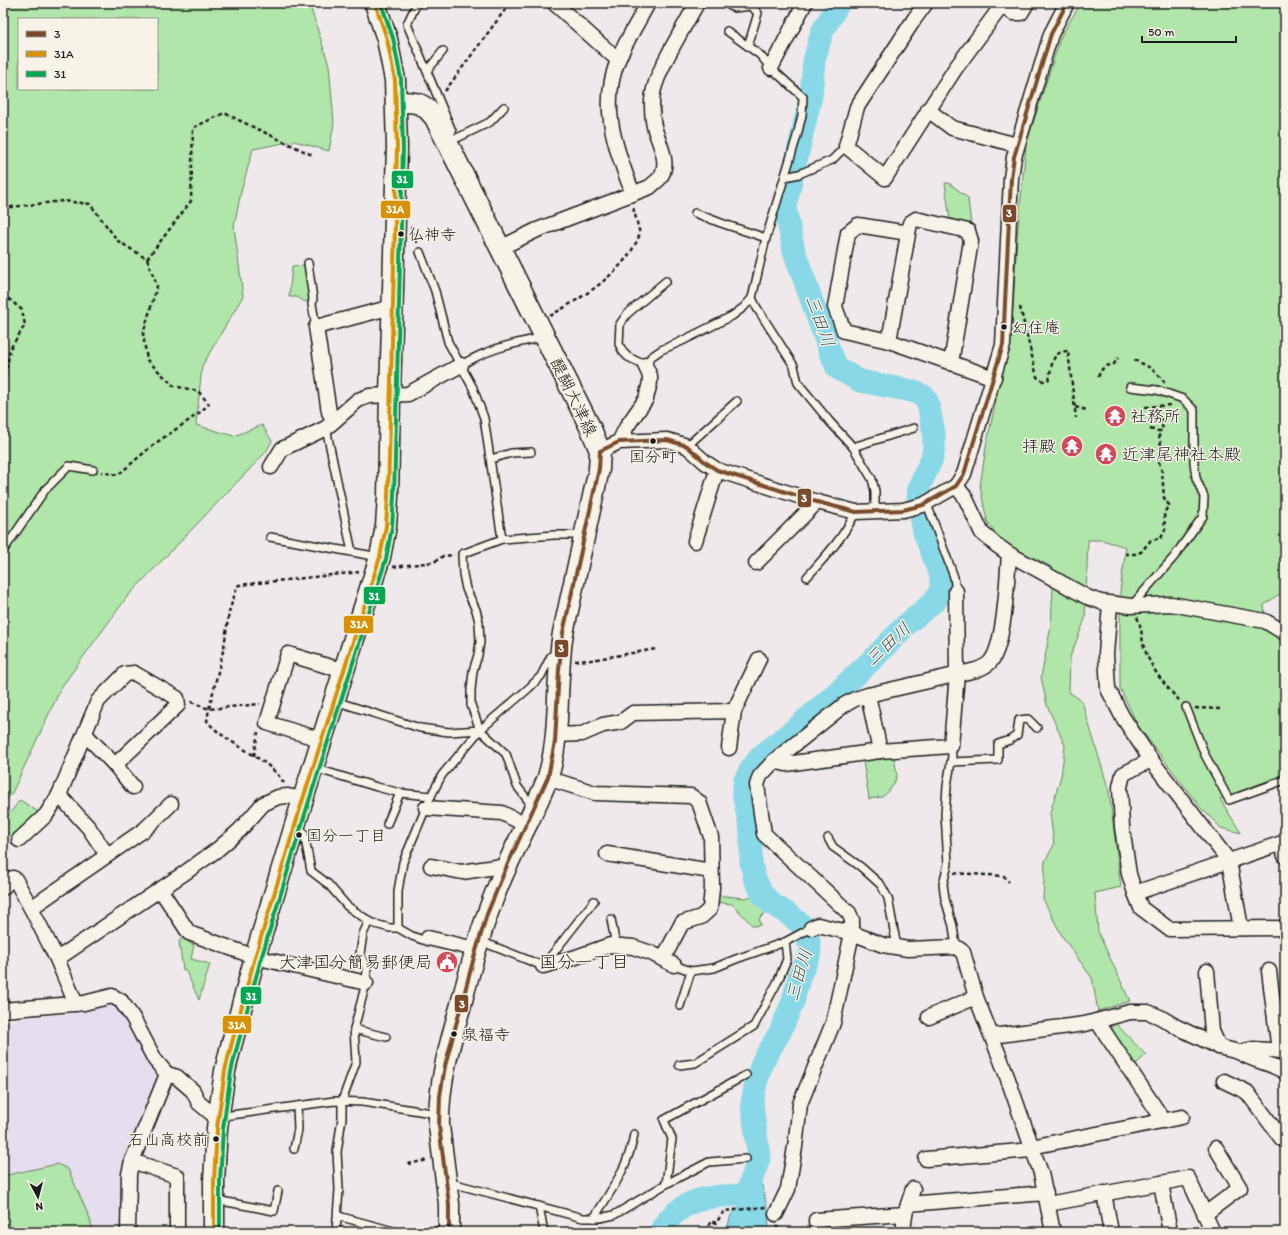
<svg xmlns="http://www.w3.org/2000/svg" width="1288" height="1235" font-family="Itim,'Klee One',sans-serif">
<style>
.built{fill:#e6deee}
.green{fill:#b0e6a9;stroke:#668162;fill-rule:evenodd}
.water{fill:#89d8e7;stroke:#5d8d96}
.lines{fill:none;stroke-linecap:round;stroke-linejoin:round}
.stream{stroke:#5d8d96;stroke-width:4}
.river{stroke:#89d8e7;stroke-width:23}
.lane-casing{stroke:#1c1c1c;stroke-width:10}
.street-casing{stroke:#1c1c1c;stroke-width:17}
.secondary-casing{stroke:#1c1c1c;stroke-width:23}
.path{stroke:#1c1c1c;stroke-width:2.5;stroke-dasharray:4 3;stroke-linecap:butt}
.lane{stroke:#f7f3e8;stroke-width:7}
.street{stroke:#f7f3e8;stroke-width:14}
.secondary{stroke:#f7f3e8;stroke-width:20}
.bus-1-casing{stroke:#f7f3e8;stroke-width:7}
.bus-2-casing{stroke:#f7f3e8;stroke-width:7}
.bus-3-casing{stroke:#f7f3e8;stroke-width:7}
.bus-1{stroke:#7a4b2a;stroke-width:4}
.bus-2{stroke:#d69104;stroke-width:4}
.bus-3{stroke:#00a651;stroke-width:4}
.bus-dot{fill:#1c1c1c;stroke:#f7f3e8;stroke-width:1.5}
.labels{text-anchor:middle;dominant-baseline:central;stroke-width:3;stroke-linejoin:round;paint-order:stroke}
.bus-label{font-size:16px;fill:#1c1c1c;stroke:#f7f3e8;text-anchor:start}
.street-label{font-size:17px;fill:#1c1c1c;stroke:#f7f3e8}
.poi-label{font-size:17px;fill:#1c1c1c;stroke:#f7f3e8;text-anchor:start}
.water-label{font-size:18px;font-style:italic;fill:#3d5459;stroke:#f7f3e8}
.neighbourhood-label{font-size:18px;fill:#1c1c1c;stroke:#f7f3e8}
.line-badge{stroke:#f7f3e8;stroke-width:1.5}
.badge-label{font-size:11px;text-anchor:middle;font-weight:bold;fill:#fff}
</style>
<rect width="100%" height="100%" fill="#efe9eb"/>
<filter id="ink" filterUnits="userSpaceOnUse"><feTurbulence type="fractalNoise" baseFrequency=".025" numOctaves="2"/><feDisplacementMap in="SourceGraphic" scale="8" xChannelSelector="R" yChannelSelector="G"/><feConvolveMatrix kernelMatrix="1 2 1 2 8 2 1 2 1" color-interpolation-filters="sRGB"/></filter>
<g filter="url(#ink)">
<polygon class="built" points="109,1003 120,1009 127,1019 155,1073 156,1083 123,1172 122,1232 3,1232 3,1021 83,1012"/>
<g class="green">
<path d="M3 3H309L329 65 334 123 329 151 294 141 253 149 241 192 234 226 243 296 202 366 196 425 234 436 262 425 272 441 266 452 127 597 62 686 12 793 3 805ZM19 19H157V89H19Z"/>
<polygon points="1081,3 1285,3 1285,593 1278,595 1264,605 1266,631 1285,641 1285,774 1220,799 1241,833 1221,828 1201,808 1138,726 1120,688 1120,592 1126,547 1102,540 1088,540 1085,619 1070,657 1069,692 1082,701 1109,791 1121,887 1095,893 1098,932 1130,1001 1098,1011 1092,978 1062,936 1043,899 1045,861 1054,845 1050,813 1061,776 1065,746 1047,705 1041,677 1051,626 1053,586 1050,566 1002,542 987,521 980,486 986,447 1012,325 1017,238 1026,145 1061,36"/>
<polygon points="945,183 949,183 968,198 971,225 950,220"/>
<polygon points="306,265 309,300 305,302 297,297 289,297 292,266"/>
<polygon points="894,757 897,775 894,784 888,792 882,797 869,799 863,761"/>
<polygon points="20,800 40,813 14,839 3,830 3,822"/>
<polygon points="758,894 768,910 759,919 761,925 753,926 732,904 715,902 716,895 745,898"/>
<polygon points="184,936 191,939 189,943 194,945 191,959 210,964 199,1000 185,969 183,970 179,941"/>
<polygon points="1114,1022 1146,1055 1135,1065 1111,1032"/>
<polygon points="57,1164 68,1169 90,1219 93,1232 3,1232 3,1176"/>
</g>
<polygon class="water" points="761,1181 768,1211 769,1232 726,1232 731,1215 747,1198 753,1182"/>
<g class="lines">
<polyline class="stream" points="756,1186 759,1158"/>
<path class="river" d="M660 1232C679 1198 710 1195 746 1195L759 1158 752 1103 756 1083 762 1063 780 1032 793 1002 799 977 809 956 810 949 808 935 801 924 788 914 772 904 763 895 754 877 751 862V830L743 793 745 780 751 769 761 756 800 725 831 698 873 659 907 624 936 600 941 588V577L924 532 918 498 919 487 932 458 934 448V433L928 403 924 396 912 391 860 381 837 368 830 352 794 251 785 207 811 96 814 61 822 32 839 3"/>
<g class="lane-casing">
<g id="lane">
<polyline points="417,3 407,24 452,131"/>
<polyline points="725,3 734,8 751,6 758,13 748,46"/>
<polyline points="427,71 443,51"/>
<polyline points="455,139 490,122 504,107"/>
<polyline points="785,177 799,174 832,160 846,146"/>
<polyline points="695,213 721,223 766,238"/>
<polyline points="420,252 435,291 448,342 473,388 484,418 502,539"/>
<polyline points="308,263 313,299 312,304 316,327"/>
<polyline points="666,281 627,314 620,324 619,344 623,352 628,357 645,365 651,357 661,350 680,342 732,316 744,307 752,298 766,238 797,136 802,115 803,97 771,68 760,55 727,31"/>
<polyline points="752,298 757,308 794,366 798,383 830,422 853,447 872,479 875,491 875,512"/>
<path d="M461 365C490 348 512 344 544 337"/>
<polyline points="1130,387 1157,390 1183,399 1194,410 1194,462 1196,478 1204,497 1203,516 1174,557 1132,605"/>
<polyline points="326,428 352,552"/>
<polyline points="687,446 737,401"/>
<polyline points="853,447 914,428"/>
<polyline points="491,459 511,453 531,452"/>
<polyline points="927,504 954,577 956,591"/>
<polyline points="270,537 379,557"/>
<polyline points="3,551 45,490 69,466 93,470"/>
<path d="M807 577C827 555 842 539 856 512"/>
<polyline points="335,701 420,728 449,732 480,730 506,754 517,786 533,807"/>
<polyline points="1186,707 1205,755 1229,800 1285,780"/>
<polyline points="480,730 471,705 471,690 473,671 478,655 480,642 479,622 476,610 466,589 463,574 462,554 502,539 554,535 583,535"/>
<polyline points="951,746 952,756 947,786 945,814 948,864 943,884 945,899 953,926 956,947"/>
<polyline points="951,762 998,760 998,744 1010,740 1017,735 1019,720 1028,719 1037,728"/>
<polyline points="314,768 377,787 400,793"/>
<polyline points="387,824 400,793 431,796"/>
<polyline points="296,826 304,833 311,871 328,884 347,906 369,921 375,924 390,928 398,928 412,936 423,940 428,938"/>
<polyline points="828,838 833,847 861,867 881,885 888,898 897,947"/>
<polyline points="611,919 616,946"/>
<polyline points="398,928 398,891 403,862 431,796 442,775 480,730 529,688 541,676 551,656 557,655"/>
<polyline points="480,941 543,966 594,901"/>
<polyline points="674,965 691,971 714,968 736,959 785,942 811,928"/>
<polyline points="680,1006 691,971"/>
<polyline points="354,1029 386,1037"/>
<polyline points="679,1065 695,1063 754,1026 778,981 787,959 785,942"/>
<polyline points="220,1116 231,1115 334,1101 363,1102 438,1114"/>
<polyline points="294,1149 298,1129 297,1106"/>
<polyline points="666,1184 672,1139 664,1120 746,1075"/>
<polyline points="449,1185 455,1184 583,1218 600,1218 614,1215 666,1184 709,1162 746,1159"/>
<polyline points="216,1200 274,1211 278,1191"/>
<polyline points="539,1206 544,1232"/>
<polyline points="338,1216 397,1232 448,1231"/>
<path d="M594 1218C611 1191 629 1166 634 1134"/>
<polyline points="336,1232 339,1189 337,1152 342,1118 342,1101 356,1062 354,1029 366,983 367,969 360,954 363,934 369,921"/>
</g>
</g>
<g class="street-casing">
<g id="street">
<polyline points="554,3 618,60"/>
<polyline points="926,3 915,18 857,107 846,146 885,178 955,69 1003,4"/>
<polyline points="1002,3 1013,13 1021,13 1027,3"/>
<polyline points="771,68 805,3"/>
<polyline points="928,110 952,128 1017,145"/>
<path d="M633 194C616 148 599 108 618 60 626 41 638 22 648 3"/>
<polyline points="908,233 858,225 848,233 835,307 844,331 889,341 994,378"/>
<path d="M500 248 537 230 650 187C653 184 657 181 659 179 672 163 658 143 654 126 652 118 652 111 652 102 652 76 684 28 697 3"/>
<polyline points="889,341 910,223 916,219 968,231 971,241 951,363"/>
<polyline points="334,421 329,412 316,327 392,307"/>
<polyline points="619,442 627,426 646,399 650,382 650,376 645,365"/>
<polyline points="600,451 619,442 667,440 687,446 705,462 717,470 817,502 856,512 903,510 923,505 956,486 964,474 1003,345 1011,178 1014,157 1051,34 1067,3"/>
<polyline points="271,467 282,449 326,428 358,400 369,396 408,394 461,365"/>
<polyline points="956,486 965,497 982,533 995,544 1009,554 1087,597 1101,602 1131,606 1171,604 1265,621 1285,633"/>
<polyline points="695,541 717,470"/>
<polyline points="756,563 817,502"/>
<polyline points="1110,604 1106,654 1108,689 1122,716 1151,760 1229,861 1241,928"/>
<polyline points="868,695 880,751"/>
<polyline points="734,711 759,659"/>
<polyline points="85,734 115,765 133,787"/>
<polyline points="556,735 582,734 603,725 621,722 633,713 734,711 729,748"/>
<polyline points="322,740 267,723 288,654 344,671"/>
<polyline points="1151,760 1123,774 1120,787 1122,827 1129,874 1135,893 1141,908 1169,929 1285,928"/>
<polyline points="774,761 786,764 880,751 951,746 957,674 956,591"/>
<polyline points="547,778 595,793 691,796 699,802 711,837 712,888 710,909 701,917 682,923 663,959"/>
<polyline points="426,808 502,813 526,825"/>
<polyline points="19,840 46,815 59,795"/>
<polyline points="1282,843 1285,856"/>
<polyline points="607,854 711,871"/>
<polyline points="107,855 89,828 59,795 98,701 125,674 134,673 177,698 178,705 115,765"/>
<polyline points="431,866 462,872 495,867 505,870"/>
<polyline points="3,888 9,880 13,878 15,879 31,908"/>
<polyline points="160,889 189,933 255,957 366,983"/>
<polyline points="1135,893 1285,842"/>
<polyline points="811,928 818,925 852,933 883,945 908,949 956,947 963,952 976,997 1004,1068 1041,1173 1053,1232"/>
<polyline points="428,938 475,949"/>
<polyline points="57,959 186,872 218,849 240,830 263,804 278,797 288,796 303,799"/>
<polyline points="543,966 573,958 610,945 633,947 651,953 674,965"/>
<polyline points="1207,971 1212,1031 1219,1047"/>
<polyline points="1269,971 1279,1051"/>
<polyline points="76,1004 57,959 31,908 144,830 171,804"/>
<polyline points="3,1010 84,1003 112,996 121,1001 133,1018 155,1060 167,1074 177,1077 193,1091 199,1103 211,1113 218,1116"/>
<polyline points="929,1017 976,997"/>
<polyline points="1097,1021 1164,1121"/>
<polyline points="992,1036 1085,1024 1130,1012 1148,1012 1160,1017 1177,1027 1219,1047 1239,1052 1253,1049 1285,1051"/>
<path d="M1239 1052C1253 1061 1271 1063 1285 1072"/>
<polyline points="1224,1081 1247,1092 1282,1139 1285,1138"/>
<polyline points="1031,1147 1182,1117"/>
<polyline points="926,1159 1032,1150"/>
<polyline points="132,1161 177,1176 177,1232"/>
<polyline points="1161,1183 1170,1232"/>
<polyline points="1104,1193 1111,1232"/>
<polyline points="908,1204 1046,1193"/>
<polyline points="1048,1204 1188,1178 1213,1232"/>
<path d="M776 1214 788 1189 795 1147 800 1104 833 1023 852 933V920L849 913 764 834 757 785 760 776 774 761 844 705 855 699 868 695 976 670C981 668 987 666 990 662 1005 646 1007 578 1009 554"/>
<polyline points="1205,1214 1240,1188 1216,1148"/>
<polyline points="128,1232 129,1174 132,1161 167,1074"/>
<polyline points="817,1232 816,1220 905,1214"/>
<polyline points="903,1232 905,1214 913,1189"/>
</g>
</g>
<g class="secondary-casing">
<g id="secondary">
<path d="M396 102C416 102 422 101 435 118L591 429 600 451 599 469 563 633C555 680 562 731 548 777 543 791 536 804 530 818 519 840 508 862 499 884 482 924 471 966 460 1008 449 1046 438 1086 439 1126L449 1204V1232"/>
<polyline points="214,1232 214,1181 217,1128 225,1071 230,1050 255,957 303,799 380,557 386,526 388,497 390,395 397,147 395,80 387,39 375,3"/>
</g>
</g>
<g class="path">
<polyline points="445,91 510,3"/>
<polyline points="3,208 63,201 90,204 118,241 147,259 157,286 143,334 147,360 174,386 198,391 209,404 198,414 153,445 118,475 101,472"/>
<polyline points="411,226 417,244"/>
<polyline points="147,259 191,201 193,128 224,113 312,155"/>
<polyline points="3,294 22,310 25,325 10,349 3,390"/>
<path d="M1020 307 1037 377 1043 381 1049 379C1052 366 1051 351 1068 351L1076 418"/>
<path d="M550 316C585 295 624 274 640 234L633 207"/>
<path d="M1134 360C1148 366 1156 370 1165 383"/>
<path d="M1098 377C1102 368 1103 366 1114 364L1118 358"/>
<polyline points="1075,407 1087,410"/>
<polyline points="1150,429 1158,431"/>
<path d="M1125 554H1135L1141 552 1151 540 1161 538 1165 530 1164 513 1169 505 1164 498 1162 472 1159 462 1162 450 1158 431H1162C1164 416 1158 415 1146 407L1170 405"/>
<polyline points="393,567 434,562 443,556 454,555"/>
<path d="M1137 617C1143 630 1141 639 1145 650 1152 670 1166 687 1180 701"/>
<polyline points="575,661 591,660 656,649"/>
<polyline points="191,702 209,709 260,704"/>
<polyline points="1195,708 1220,709"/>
<polyline points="254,756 258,732"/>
<path d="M284 783C266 755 228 746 207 721L209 709 224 647 229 612 237 587 239 585 359 572"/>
<polyline points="954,873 1004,876 1009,882"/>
<polyline points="408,1164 428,1160"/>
<polyline points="777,1226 778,1232"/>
<polyline points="705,1232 711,1221 716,1223 724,1211 766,1207"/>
</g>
<use href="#lane" class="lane"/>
<use href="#street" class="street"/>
<use href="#secondary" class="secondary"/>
<g class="bus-1-casing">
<g id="bus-1">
<polyline points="600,451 619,442 667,440 687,446 705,462 717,470 817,502 856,512 903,510 923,505 956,486 964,474 1003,345 1011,178 1014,157 1051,34 1067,3"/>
<polyline points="449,1232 449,1204 439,1126 440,1096 445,1066 473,961 487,914 506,868 548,777 555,742 559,669 563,633 599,469 600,451"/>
</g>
</g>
<g class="bus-2-casing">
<polyline id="bus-2" points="214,1232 214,1181 217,1128 225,1071 230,1050 255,957 303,799 380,557 386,526 388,497 397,147 395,80 387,39 375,3"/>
</g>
<g class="bus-3-casing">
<polyline id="bus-3" points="220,1232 220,1181 223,1129 231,1072 236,1051 261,959 309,801 386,559 392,527 394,497 403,147 401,79 393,38 381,3"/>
</g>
<use href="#bus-1" class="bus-1"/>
<use href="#bus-2" class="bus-2"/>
<use href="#bus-3" class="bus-3"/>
</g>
</g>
<defs>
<g id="temple-disc" transform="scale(1.15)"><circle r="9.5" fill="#d1495b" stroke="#f7f3e8"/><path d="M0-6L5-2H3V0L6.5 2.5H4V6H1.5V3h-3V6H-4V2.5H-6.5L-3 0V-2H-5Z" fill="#fff"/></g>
<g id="civic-disc" transform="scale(1.15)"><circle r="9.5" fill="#d1495b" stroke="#f7f3e8"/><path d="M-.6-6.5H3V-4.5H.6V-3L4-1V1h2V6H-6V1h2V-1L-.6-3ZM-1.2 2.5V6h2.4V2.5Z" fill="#fff"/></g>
</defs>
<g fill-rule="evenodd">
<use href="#temple-disc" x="1115" y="416"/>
<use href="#temple-disc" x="1072" y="446"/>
<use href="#temple-disc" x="1106" y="454"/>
<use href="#civic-disc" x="447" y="962"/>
</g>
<g class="bus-dot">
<circle cx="401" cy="234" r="3.5"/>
<circle cx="1004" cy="327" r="3.5"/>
<circle cx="653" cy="441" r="3.5"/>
<circle cx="299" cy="835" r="3.5"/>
<circle cx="454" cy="1034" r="3.5"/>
<circle cx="216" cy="1139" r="3.5"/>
</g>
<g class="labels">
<g class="bus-label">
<text x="408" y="234">仏神寺</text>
<text x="1012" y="327">幻住庵</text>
<text x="653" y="456" text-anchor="middle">国分町</text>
<text x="306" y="835">国分一丁目</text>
<text x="462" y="1034">泉福寺</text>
<text x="208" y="1139" text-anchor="end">石山高校前</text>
</g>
<g class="street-label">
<text transform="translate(574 397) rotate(64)">醍醐大津線</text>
</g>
<g class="poi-label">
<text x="1130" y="416">社務所</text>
<text x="1056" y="446" text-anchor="end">拝殿</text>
<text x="1122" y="454">近津尾神社本殿</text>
<text x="432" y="962" text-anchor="end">大津国分簡易郵便局</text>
</g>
<g class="water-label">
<text transform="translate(820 321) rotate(70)">三田川</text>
<text transform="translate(888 644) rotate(-43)">三田川</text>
<text transform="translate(799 975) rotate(-74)">三田川</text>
</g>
<g class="neighbourhood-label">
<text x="584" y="962">国分一丁目</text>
</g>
</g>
<g class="line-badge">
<rect x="391" y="170" width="23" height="19" rx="4" fill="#00a651"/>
<rect x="380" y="200" width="31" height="19" rx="4" fill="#d69104"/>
<rect x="1002" y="204" width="15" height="19" rx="4" fill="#7a4b2a"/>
<rect x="797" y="488" width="15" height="20" rx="4" fill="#7a4b2a"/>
<rect x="363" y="586" width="23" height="19" rx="4" fill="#00a651"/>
<rect x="343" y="615" width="31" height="19" rx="4" fill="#d69104"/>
<rect x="554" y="639" width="15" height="19" rx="4" fill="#7a4b2a"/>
<rect x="240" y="986" width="22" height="19" rx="4" fill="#00a651"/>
<rect x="454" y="994" width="15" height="19" rx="4" fill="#7a4b2a"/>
<rect x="222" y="1015" width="30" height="19" rx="4" fill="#d69104"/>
</g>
<g class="badge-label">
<text x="402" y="183">31</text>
<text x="395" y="213">31A</text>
<text x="1009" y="217">3</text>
<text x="804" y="502">3</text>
<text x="374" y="600">31</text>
<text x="359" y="628">31A</text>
<text x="561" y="652">3</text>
<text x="251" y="1000">31</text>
<text x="462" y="1008">3</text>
<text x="237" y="1029">31A</text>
</g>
<rect width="1288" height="1235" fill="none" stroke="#f7f3e8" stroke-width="16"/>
<rect x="8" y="8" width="1272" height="1219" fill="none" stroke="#1c1c1c" stroke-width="1.5" filter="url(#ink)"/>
<rect x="18" y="18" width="140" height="72" fill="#f7f3e8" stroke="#9f9d96"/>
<rect x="26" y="31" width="20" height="6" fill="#7a4b2a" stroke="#9f9d96"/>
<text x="54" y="38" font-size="12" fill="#1c1c1c">3</text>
<rect x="26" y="51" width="20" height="6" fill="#d69104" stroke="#9f9d96"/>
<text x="54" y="58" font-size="12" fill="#1c1c1c">31A</text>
<rect x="26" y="71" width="20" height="6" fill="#00a651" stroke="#9f9d96"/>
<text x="54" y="78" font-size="12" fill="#1c1c1c">31</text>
<g transform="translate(38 1197) rotate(173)" stroke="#f7f3e8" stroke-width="3" paint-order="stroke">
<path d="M0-3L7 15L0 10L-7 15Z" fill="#1c1c1c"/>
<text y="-6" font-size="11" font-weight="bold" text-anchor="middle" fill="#1c1c1c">N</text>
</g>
<path d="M1142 36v6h94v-6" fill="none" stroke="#1c1c1c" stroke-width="2"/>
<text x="1148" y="36" font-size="12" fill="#1c1c1c" stroke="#f7f3e8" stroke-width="3" paint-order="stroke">50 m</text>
</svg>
